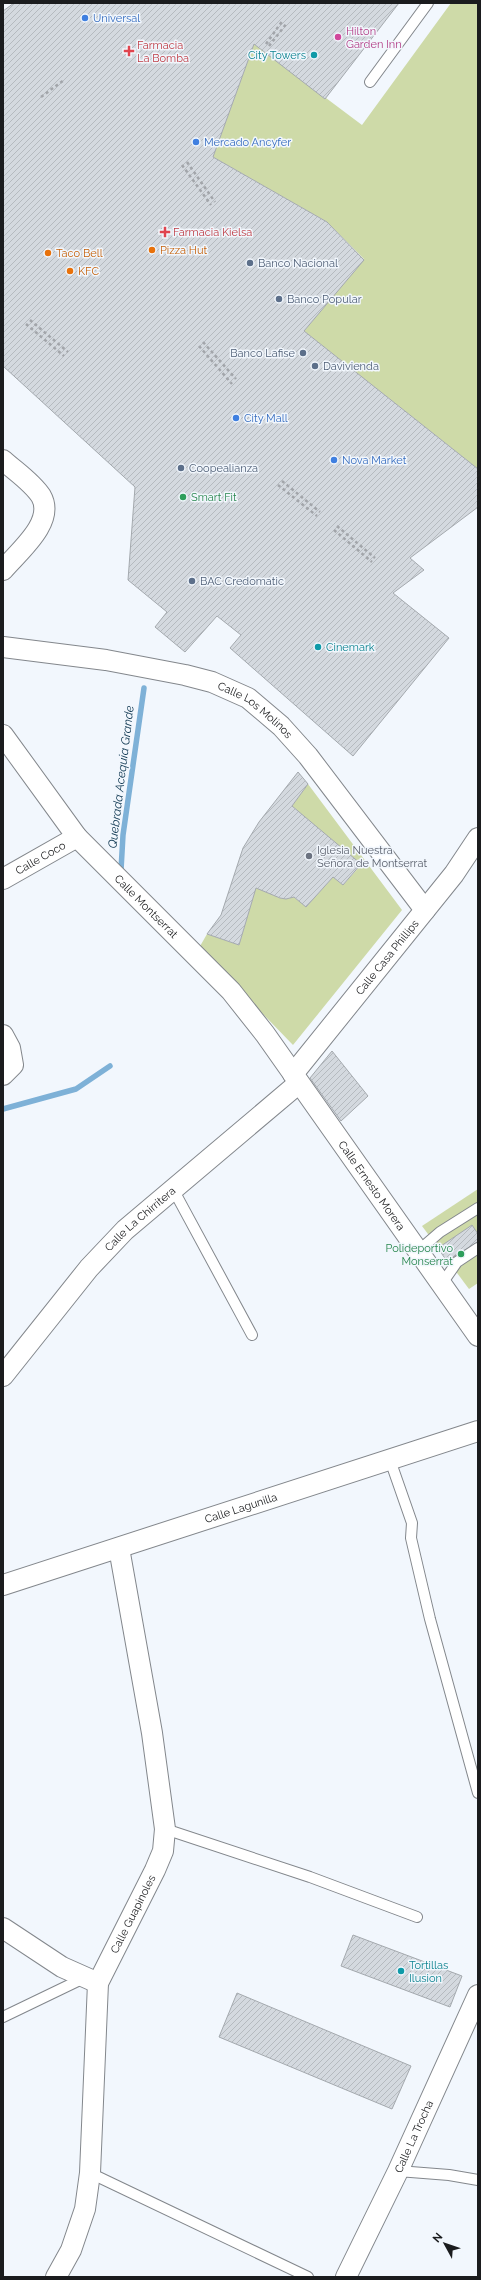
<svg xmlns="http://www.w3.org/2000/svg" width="481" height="2280" font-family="Raleway,sans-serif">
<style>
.green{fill:#cedaa8}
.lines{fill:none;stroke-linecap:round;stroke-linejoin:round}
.stream{stroke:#7eb1d7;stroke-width:5.5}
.building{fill:url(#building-hatch);stroke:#a4a9ae}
.service-casing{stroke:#83878c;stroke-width:12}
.minor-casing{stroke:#83878c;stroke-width:22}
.path{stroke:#a2a5aa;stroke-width:2.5;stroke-dasharray:3 3;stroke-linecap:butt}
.service{stroke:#fff;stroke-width:10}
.minor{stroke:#fff;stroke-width:20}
.shop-dot{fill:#3f7fe0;stroke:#f2f7fd;stroke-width:1.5}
.hotel-dot{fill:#d1479c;stroke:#f2f7fd;stroke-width:1.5}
.health-dot{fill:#e0444e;stroke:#f2f7fd;stroke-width:1.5}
.culture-dot{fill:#0f9aa8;stroke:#f2f7fd;stroke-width:1.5}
.food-dot{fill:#e8710a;stroke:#f2f7fd;stroke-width:1.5}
.service-dot{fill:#5c6f8a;stroke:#f2f7fd;stroke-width:1.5}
.leisure-dot{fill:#2e9e5b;stroke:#f2f7fd;stroke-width:1.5}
.worship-dot{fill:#6b7280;stroke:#f2f7fd;stroke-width:1.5}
.labels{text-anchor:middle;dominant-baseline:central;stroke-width:3;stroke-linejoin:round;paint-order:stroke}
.shop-label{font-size:11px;fill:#366cbe;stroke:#f2f7fd;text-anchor:start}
.hotel-label{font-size:11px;fill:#b23c85;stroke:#f2f7fd;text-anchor:start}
.health-label{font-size:11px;fill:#be3a42;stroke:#f2f7fd;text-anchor:start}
.culture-label{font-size:11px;fill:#0d838f;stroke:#f2f7fd;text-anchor:start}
.food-label{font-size:11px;fill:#c56008;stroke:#f2f7fd;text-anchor:start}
.service-label{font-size:11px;fill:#4e5e75;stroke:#f2f7fd;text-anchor:start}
.leisure-label{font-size:11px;fill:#27864d;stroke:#f2f7fd;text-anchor:start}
.street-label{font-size:11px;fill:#1b1c1e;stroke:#f2f7fd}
.worship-label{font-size:11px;fill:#5b616d;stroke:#f2f7fd;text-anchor:start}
.water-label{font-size:12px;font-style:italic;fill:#0c354f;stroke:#f2f7fd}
</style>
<defs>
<pattern id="building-hatch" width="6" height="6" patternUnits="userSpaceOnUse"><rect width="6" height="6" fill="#d4d9df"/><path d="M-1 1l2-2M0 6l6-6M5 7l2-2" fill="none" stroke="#b5babf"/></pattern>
</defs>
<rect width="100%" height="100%" fill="#f2f7fd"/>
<g class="green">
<polygon points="451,3 478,3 478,469 304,331 364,259 327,222 213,157 254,44 362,125"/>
<path d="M308 784 402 910 293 1045 199 948 207 934 239 945 252 901 271 823 268 888C275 898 282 901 294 897L306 907 333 877 343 885 361 865 292 806Z"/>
<polygon points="478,1189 478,1283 469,1289 422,1226"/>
</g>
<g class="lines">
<g class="stream">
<polyline points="121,870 123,835 144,688"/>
<polyline points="3,1109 76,1089 110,1066"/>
</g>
</g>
<g class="building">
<polygon points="14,3 399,3 325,99 254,44 213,157 327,222 364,260 304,331 478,469 478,507 410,558 424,570 393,593 449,638 353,756 230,648 241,635 217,616 185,652 155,627 167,612 128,580 135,487 3,366 3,11"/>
<polygon points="298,772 308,784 292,806 361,864 343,885 333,877 306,907 294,897 286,899 280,898 256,888 239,945 207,934 221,915 243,848 259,822"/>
<polygon points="332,1051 368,1096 341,1121 310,1078"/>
<polygon points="472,1225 478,1234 478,1242 453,1257 448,1263 438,1248"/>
<polygon points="353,1935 462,1976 450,2007 341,1966"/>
<polygon points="237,1993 411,2066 392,2109 219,2037"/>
</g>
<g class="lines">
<g class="service-casing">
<g id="service">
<polyline points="370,82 428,3"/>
<polyline points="173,1189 252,1335"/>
<polyline points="418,1251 440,1232 478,1208"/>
<polyline points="441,1285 457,1262 478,1248"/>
<polyline points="390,1460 412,1523 411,1538 430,1619 478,1793"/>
<polyline points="165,1829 310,1877 417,1917"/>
<polyline points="3,2017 86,1977"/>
<polyline points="398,2171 449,2175 478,2180"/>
<polyline points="90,2173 308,2277"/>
</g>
</g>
<g class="minor-casing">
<g id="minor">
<path d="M3 460C15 471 32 482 41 496 56 522 18 552 3 570"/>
<path id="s1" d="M3 647 106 660 185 675 212 682 248 698 281 726 308 756 425 910"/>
<path id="s2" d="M3 735 77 837 231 991 265 1034 478 1336"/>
<path id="s3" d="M3 879 77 837"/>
<polyline points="3,1035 10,1048 13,1065 3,1075"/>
<path id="s4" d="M293 1074 454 874 478 838"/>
<path id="s5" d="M3 1376 89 1268 125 1230 299 1083"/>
<path id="s6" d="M3 1585 478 1431"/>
<polyline points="3,1928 62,1967 98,1983"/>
<path id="s7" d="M56 2277 71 2250 85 2209 90 2173 98 1983 155 1870 163 1851 165 1829 152 1733 119 1548"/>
<path id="s8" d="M346 2277 398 2171 478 1995"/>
</g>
</g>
<g class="path">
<polyline points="266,44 283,20"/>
<polyline points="269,46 287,23"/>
<polyline points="41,97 64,80"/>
<polyline points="187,162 215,202"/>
<polyline points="182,165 211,205"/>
<polyline points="30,320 68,352"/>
<polyline points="26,324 64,356"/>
<polyline points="203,342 236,379"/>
<polyline points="199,346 232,384"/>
<polyline points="282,481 320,512"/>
<polyline points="278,485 317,516"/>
<polyline points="337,526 375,558"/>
<polyline points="334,530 372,562"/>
</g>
<use href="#service" class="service"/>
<use href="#minor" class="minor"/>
</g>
<g class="shop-dot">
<circle cx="85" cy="18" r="4"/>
<circle cx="196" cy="142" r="4"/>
<circle cx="236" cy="418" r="4"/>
<circle cx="334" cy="460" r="4"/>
</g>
<circle class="hotel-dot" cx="338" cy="37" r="4"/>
<g class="health-dot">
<path d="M127 45h4v4h4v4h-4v4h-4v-4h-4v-4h4z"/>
<path d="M163 226h4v4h4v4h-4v4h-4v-4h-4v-4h4z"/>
</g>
<g class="culture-dot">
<circle cx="314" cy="55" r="4"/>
<circle cx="318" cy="647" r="4"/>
<circle cx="401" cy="1971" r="4"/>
</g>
<g class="food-dot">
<circle cx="152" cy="250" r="4"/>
<circle cx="48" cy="253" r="4"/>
<circle cx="70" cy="271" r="4"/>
</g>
<g class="service-dot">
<circle cx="250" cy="263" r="4"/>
<circle cx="279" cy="299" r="4"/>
<circle cx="303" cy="353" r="4"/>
<circle cx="315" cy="366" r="4"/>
<circle cx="181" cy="468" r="4"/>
<circle cx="192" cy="581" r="4"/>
</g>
<g class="leisure-dot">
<circle cx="183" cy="497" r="4"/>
<circle cx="461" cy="1254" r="4"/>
</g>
<circle class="worship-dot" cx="309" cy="856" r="4"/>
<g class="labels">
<g class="shop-label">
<text x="93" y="18">Universal</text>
<text x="204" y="142">Mercado Ancyfer</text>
<text x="244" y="418">City Mall</text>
<text x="342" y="460">Nova Market</text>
</g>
<g class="hotel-label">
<text x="346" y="31">Hilton<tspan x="346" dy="13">Garden Inn</tspan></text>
</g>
<g class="health-label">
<text x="137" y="45">Farmacia<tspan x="137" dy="13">La Bomba</tspan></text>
<text x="173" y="232">Farmacia Kielsa</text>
</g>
<g class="culture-label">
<text x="306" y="55" text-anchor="end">City Towers</text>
<text x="326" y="647">Cinemark</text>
<text x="409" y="1965">Tortillas<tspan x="409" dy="13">Ilusion</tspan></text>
</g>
<g class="food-label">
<text x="160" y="250">Pizza Hut</text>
<text x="56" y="253">Taco Bell</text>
<text x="78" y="271">KFC</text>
</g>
<g class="service-label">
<text x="258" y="263">Banco Nacional</text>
<text x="287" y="299">Banco Popular</text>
<text x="295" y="353" text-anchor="end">Banco Lafise</text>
<text x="323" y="366">Davivienda</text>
<text x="189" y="468">Coopealianza</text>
<text x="200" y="581">BAC Credomatic</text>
</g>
<g class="leisure-label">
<text x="191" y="497">Smart Fit</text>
<text x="453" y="1248" text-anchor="end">Polideportivo<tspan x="453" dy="13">Monserrat</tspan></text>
</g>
<g class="street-label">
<text stroke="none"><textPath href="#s1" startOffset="264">Calle Los Molinos</textPath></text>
<text stroke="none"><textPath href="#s3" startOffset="43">Calle Coco</textPath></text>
<text stroke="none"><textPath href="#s2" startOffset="224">Calle Montserrat</textPath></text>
<text stroke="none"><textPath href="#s4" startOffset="150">Calle Casa Phillips</textPath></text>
<text stroke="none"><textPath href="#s2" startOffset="584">Calle Ernesto Morera</textPath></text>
<text stroke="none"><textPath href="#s5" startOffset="209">Calle La Chirritera</textPath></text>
<text stroke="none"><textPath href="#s6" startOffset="250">Calle Lagunilla</textPath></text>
<text stroke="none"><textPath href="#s7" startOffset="378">Calle Guapinoles</textPath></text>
<text stroke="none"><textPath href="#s8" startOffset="156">Calle La Trocha</textPath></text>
</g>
<g class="worship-label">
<text x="317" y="850">Iglesia Nuestra<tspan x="317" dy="13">Señora de Montserrat</tspan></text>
</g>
<g class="water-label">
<text transform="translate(121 777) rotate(-83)">Quebrada Acequia Grande</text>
</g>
</g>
<rect width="481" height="2280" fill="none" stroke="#1b1c1e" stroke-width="8"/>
<g transform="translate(445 2244) rotate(310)" stroke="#f2f7fd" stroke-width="3" paint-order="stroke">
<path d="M0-3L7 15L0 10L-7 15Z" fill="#1b1c1e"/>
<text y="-6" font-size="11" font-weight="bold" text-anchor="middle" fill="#1b1c1e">N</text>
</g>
</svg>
